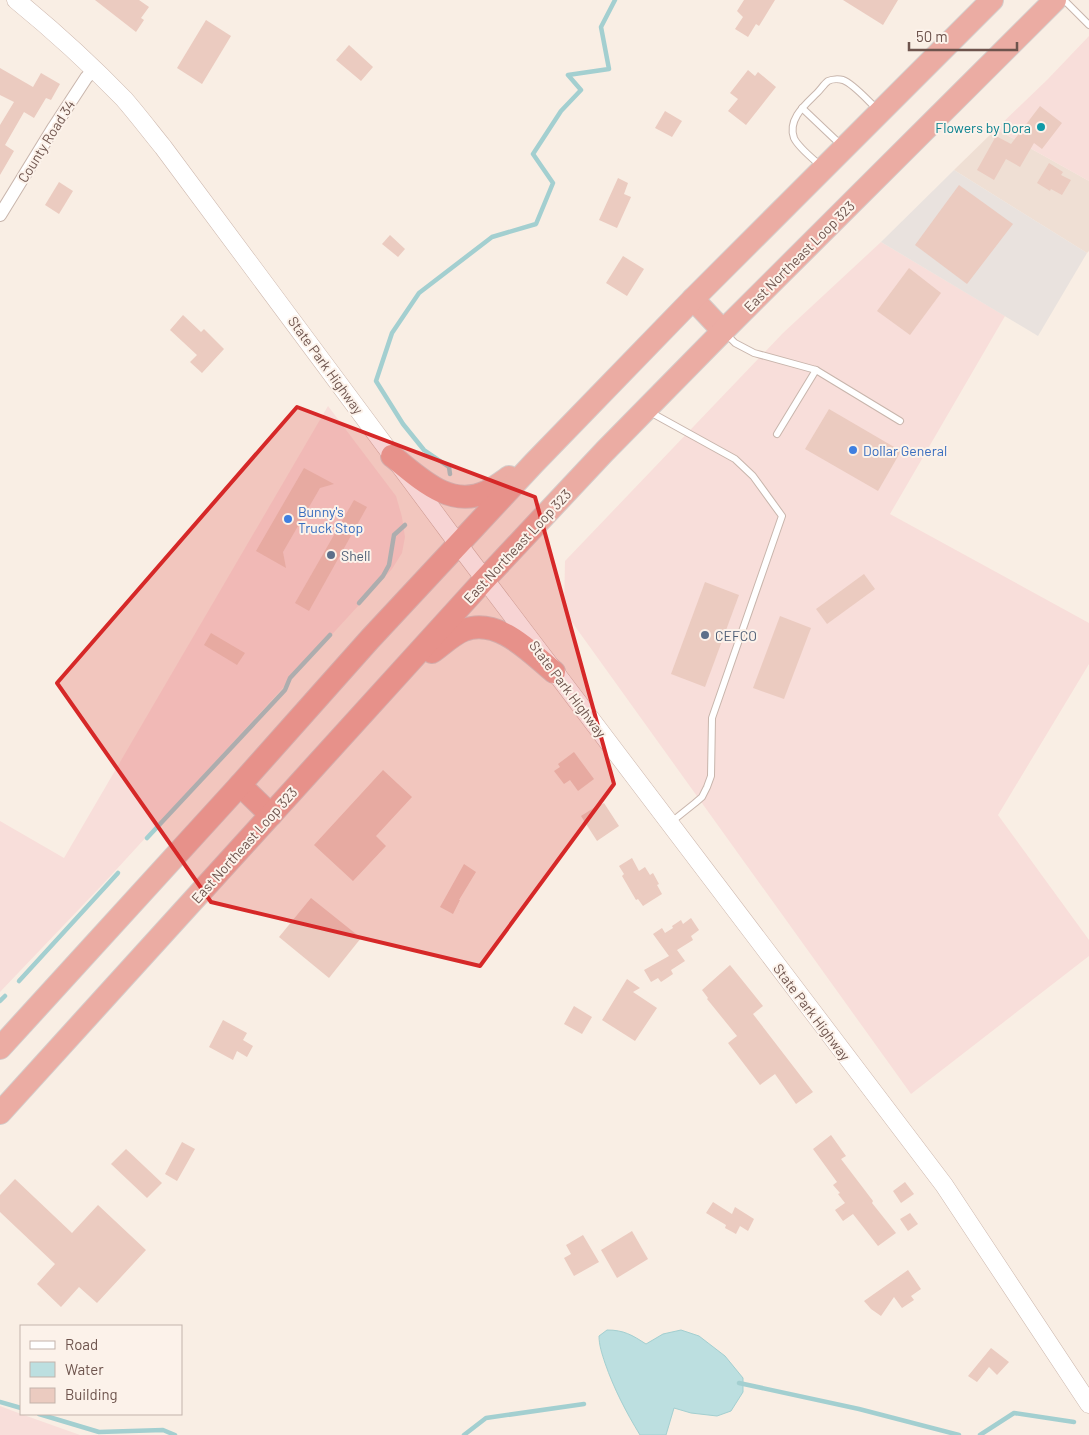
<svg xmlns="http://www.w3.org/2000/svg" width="1089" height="1435" font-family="Barlow,sans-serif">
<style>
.residential{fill:#efdfd4}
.commercial{fill:#f8deda}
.industrial{fill:#e9e2de}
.water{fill:#bcdfe0;stroke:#a3cfd0}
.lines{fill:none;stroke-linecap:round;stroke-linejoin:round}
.stream{stroke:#a3cfd0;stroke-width:4.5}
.building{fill:#ebcbc0}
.lane-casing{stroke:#c8b5ac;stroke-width:8}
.street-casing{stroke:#c8b5ac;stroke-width:14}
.secondary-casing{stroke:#cdb7ad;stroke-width:19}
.highway-casing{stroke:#d4ccca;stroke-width:24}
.lane{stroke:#fff;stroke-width:6}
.street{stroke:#fff;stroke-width:12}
.secondary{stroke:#fff;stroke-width:18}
.highway{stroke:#ebaca3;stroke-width:22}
.marked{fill:#d62828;fill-opacity:0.2;stroke:#d62828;stroke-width:4;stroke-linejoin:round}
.culture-dot{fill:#0f9aa8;stroke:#fcf2ea;stroke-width:2}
.shop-dot{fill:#3f7fe0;stroke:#fcf2ea;stroke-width:2}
.service-dot{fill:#5c6f8a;stroke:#fcf2ea;stroke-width:2}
.labels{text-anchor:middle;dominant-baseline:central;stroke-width:4;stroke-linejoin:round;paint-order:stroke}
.culture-label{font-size:14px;fill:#0d838f;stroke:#fcf2ea;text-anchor:end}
.street-label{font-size:14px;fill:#6e544d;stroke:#fcf2ea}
.shop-label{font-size:14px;fill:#366cbe;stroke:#fcf2ea;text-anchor:start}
.service-label{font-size:14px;fill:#4e5e75;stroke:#fcf2ea;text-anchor:start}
</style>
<rect width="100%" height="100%" fill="#f9eee4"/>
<polygon class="residential" points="996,129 1089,181 1089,251 1087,253 954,170"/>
<g class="commercial">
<polygon points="1089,36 1089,181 996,129 1047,80"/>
<polygon points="881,242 1005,316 890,514 1089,623 1089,664 998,815 1089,940 1089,956 911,1094 564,611 565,561 783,333"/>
<polygon points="328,406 396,496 402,517 405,537 402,553 392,569 104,883 0,992 0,821 64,858"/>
<polygon points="0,1406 21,1414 80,1435 0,1435"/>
</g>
<polygon class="industrial" points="954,170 1087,253 1038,336 881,242"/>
<path class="water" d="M607 1330C624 1330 632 1335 646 1344L663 1334 681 1330 699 1336 725 1356 743 1378V1392L731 1411 717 1416 691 1413 674 1408 666 1435H640C626 1412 614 1389 605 1363 602 1354 599 1345 599 1336Z"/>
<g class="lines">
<g class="stream">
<polyline points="450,474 449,467 424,450 403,424 376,381 392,333 419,293 492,237 536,224 553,183 533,154 561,111 581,90 568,75 609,69 601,27 615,0"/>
<polyline points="359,603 383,576 389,565 394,535 405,525"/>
<polyline points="147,838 285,690 290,678 330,635"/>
<polyline points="19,981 118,873"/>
<polyline points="0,1001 5,996"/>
<polyline points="739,1383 859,1409 959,1435"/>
<polyline points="0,1402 21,1408"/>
<polyline points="39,1414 99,1432 163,1430 175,1435"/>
<polyline points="464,1435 486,1418 584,1404"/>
<polyline points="980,1435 1014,1413 1074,1422"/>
</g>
</g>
<g class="building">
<polygon points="95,0 139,0 149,7 141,18 144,20 136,32"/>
<polygon points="744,0 775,0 759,26 756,24 748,37 735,29 743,17 737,11"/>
<polygon points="843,0 898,0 883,25"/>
<polygon points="206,20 231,36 202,84 177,68"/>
<polygon points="349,45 373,67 361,81 336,60"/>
<polygon points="0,68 33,87 41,73 60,84 51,100 46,98 34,118 24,112 5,145 14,151 0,175 0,125 14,102 0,95"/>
<polygon points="748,70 755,76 758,72 776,87 746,125 728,111 738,99 730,93"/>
<polygon points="1040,106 1062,123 1042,149 1034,143 1020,167 1006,159 994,180 977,170 996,136 1011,144"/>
<polygon points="665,111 682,121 672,137 655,128"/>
<polygon points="1049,163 1063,172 1061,175 1071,180 1062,195 1051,189 1050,191 1037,183"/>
<polygon points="618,178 628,183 624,194 631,197 617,228 599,220"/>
<polygon points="59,182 73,191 59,214 45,205"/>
<polygon points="959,185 1013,224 967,284 915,245"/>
<polygon points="390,235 405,249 398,257 382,244"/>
<polygon points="623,256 644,269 627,296 606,283"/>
<polygon points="909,268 941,293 910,335 877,311"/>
<polygon points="183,315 201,332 204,329 224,349 202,373 190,362 197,355 170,330"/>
<polygon points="829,409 901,451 878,491 805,449"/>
<polygon points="304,468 334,484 320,488 283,552 286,568 256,551"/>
<polygon points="354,500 367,507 309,611 295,603"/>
<polygon points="864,574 875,589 827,624 816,609"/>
<polygon points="705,582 739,595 705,687 671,674"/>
<polygon points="780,616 811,628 784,699 753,688"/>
<polygon points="211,633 245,653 237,665 204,645"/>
<polygon points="574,752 594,779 578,791 570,780 564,784 554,771 560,767 558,764"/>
<polygon points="383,770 412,797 376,836 386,846 353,881 314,845"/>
<polygon points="604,803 619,826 597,841 581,816 600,804 600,805"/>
<polygon points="632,858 639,871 645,867 650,875 653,873 659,884 657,885 662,894 643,906 638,899 636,900 622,876 624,874 619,866"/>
<polygon points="464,864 476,872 459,900 460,900 453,914 440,907"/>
<polygon points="311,898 361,938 329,978 279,937"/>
<polygon points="691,918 699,930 691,936 693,940 677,950 685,961 671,970 673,974 661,982 658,978 651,982 644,970 669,956 653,934 662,928 665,933 673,928 672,926 681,920 683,924"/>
<polygon points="730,965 763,1006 753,1014 813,1092 796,1104 775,1074 760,1085 728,1043 737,1036 707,999 708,998 702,990"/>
<polygon points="627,979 640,988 633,992 657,1008 635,1041 602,1020"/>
<polygon points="574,1006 592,1017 582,1034 564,1024"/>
<polygon points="223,1020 247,1033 243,1040 253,1046 247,1057 237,1051 233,1060 209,1047"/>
<polygon points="831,1135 846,1156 841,1159 873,1201 872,1203 896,1233 878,1246 853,1214 843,1221 835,1210 845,1203 838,1194 840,1193 833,1185 837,1182 813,1149"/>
<polygon points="182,1142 195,1149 177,1181 165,1174"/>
<polygon points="126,1149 162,1183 147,1198 111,1164"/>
<polygon points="15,1179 72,1233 98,1205 146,1250 97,1303 79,1287 61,1307 37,1284 55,1264 0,1212 0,1195"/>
<polygon points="905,1182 914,1194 901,1203 893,1191"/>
<polygon points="713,1202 732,1214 735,1207 754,1219 748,1231 740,1226 736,1234 725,1228 726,1225 706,1213"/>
<polygon points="910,1213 918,1224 908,1231 900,1219"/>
<polygon points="632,1231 648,1259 617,1278 601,1250"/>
<polygon points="583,1235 599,1262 574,1276 564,1258 571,1254 566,1245"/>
<polygon points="908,1270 921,1289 911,1296 914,1300 902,1308 894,1297 881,1316 871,1309 864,1301"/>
<polygon points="991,1348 1009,1362 997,1375 989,1367 977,1382 968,1376"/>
</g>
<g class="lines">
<g class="lane-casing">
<g id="lane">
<polyline points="1064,0 1089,25"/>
<polyline points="802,108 841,145"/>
<path d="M821 166C813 159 798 147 794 138 787 119 806 104 817 93 821 89 824 84 828 81 832 79 839 79 843 80 854 84 869 102 878 110"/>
<polyline points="726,334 735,343 754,353 816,370 900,421"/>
<polyline points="650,412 735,459 753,476 782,516 712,718 711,776 707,787 702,797 695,803 670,823"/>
<polyline points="777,434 816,370"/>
</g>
</g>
<g class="street-casing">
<polyline id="street" points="0,215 54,127 86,78 94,69"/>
</g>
<g class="secondary-casing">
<path id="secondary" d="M16 0C54 31 90 64 124 99 137 114 150 131 163 147L458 544 944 1185 1089 1404"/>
</g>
<g class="highway-casing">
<g id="highway">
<polyline points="693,299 723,331"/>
<path d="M392 456C419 477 449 509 486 492 494 488 502 482 509 477"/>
<path d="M432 652C442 645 452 635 464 630 498 617 530 652 554 672"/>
<polyline points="240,785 271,815"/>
<polyline points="0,1048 240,785 370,639 534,463 693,299 992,0"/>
<polyline points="0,1113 485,579 605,451 723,331 1055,0"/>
</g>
</g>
<use href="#lane" class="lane"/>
<use href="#street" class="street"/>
<use href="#secondary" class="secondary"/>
<use href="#highway" class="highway"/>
</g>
<path class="marked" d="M297 407 535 497 614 784 480 966 211 902 57 683Z"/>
<circle class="culture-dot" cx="1041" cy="127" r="5"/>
<g class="shop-dot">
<circle cx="853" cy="450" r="5"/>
<circle cx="288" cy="519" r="5"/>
</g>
<g class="service-dot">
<circle cx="331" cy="555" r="5"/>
<circle cx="705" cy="635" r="5"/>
</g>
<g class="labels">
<g class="culture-label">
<text x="1031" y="127">Flowers by Dora</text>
</g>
<g class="street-label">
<text transform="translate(46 141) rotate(-58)">County Road 34</text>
<text transform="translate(799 256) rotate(-45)">East Northeast Loop 323</text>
<text transform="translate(326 365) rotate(54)">State Park Highway</text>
<text transform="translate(517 546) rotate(-47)">East Northeast Loop 323</text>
<text transform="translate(568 689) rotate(53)">State Park Highway</text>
<text transform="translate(244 845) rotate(-48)">East Northeast Loop 323</text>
<text transform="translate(812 1012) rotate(53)">State Park Highway</text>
</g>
<g class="shop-label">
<text x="863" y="450">Dollar General</text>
<text x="298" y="511">Bunny's<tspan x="298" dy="16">Truck Stop</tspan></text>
</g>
<g class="service-label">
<text x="341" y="555">Shell</text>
<text x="715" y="635">CEFCO</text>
</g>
</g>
<rect x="20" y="1325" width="162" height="90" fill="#fcf2ea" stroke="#c3b3ab"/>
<rect x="30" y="1341" width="25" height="8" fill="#ffffff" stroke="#c3b3ab"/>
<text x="65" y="1350" font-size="15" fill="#6e544d">Road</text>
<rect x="30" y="1362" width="25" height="15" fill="#bcdfe0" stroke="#c3b3ab"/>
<text x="65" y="1375" font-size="15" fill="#6e544d">Water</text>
<rect x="30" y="1388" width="25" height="15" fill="#ebcbc0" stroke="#c3b3ab"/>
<text x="65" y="1400" font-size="15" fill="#6e544d">Building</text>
<path d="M909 42v8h108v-8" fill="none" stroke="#6e544d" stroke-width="2.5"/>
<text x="916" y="42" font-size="15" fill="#6e544d" stroke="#fcf2ea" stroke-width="4" paint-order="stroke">50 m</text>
</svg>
